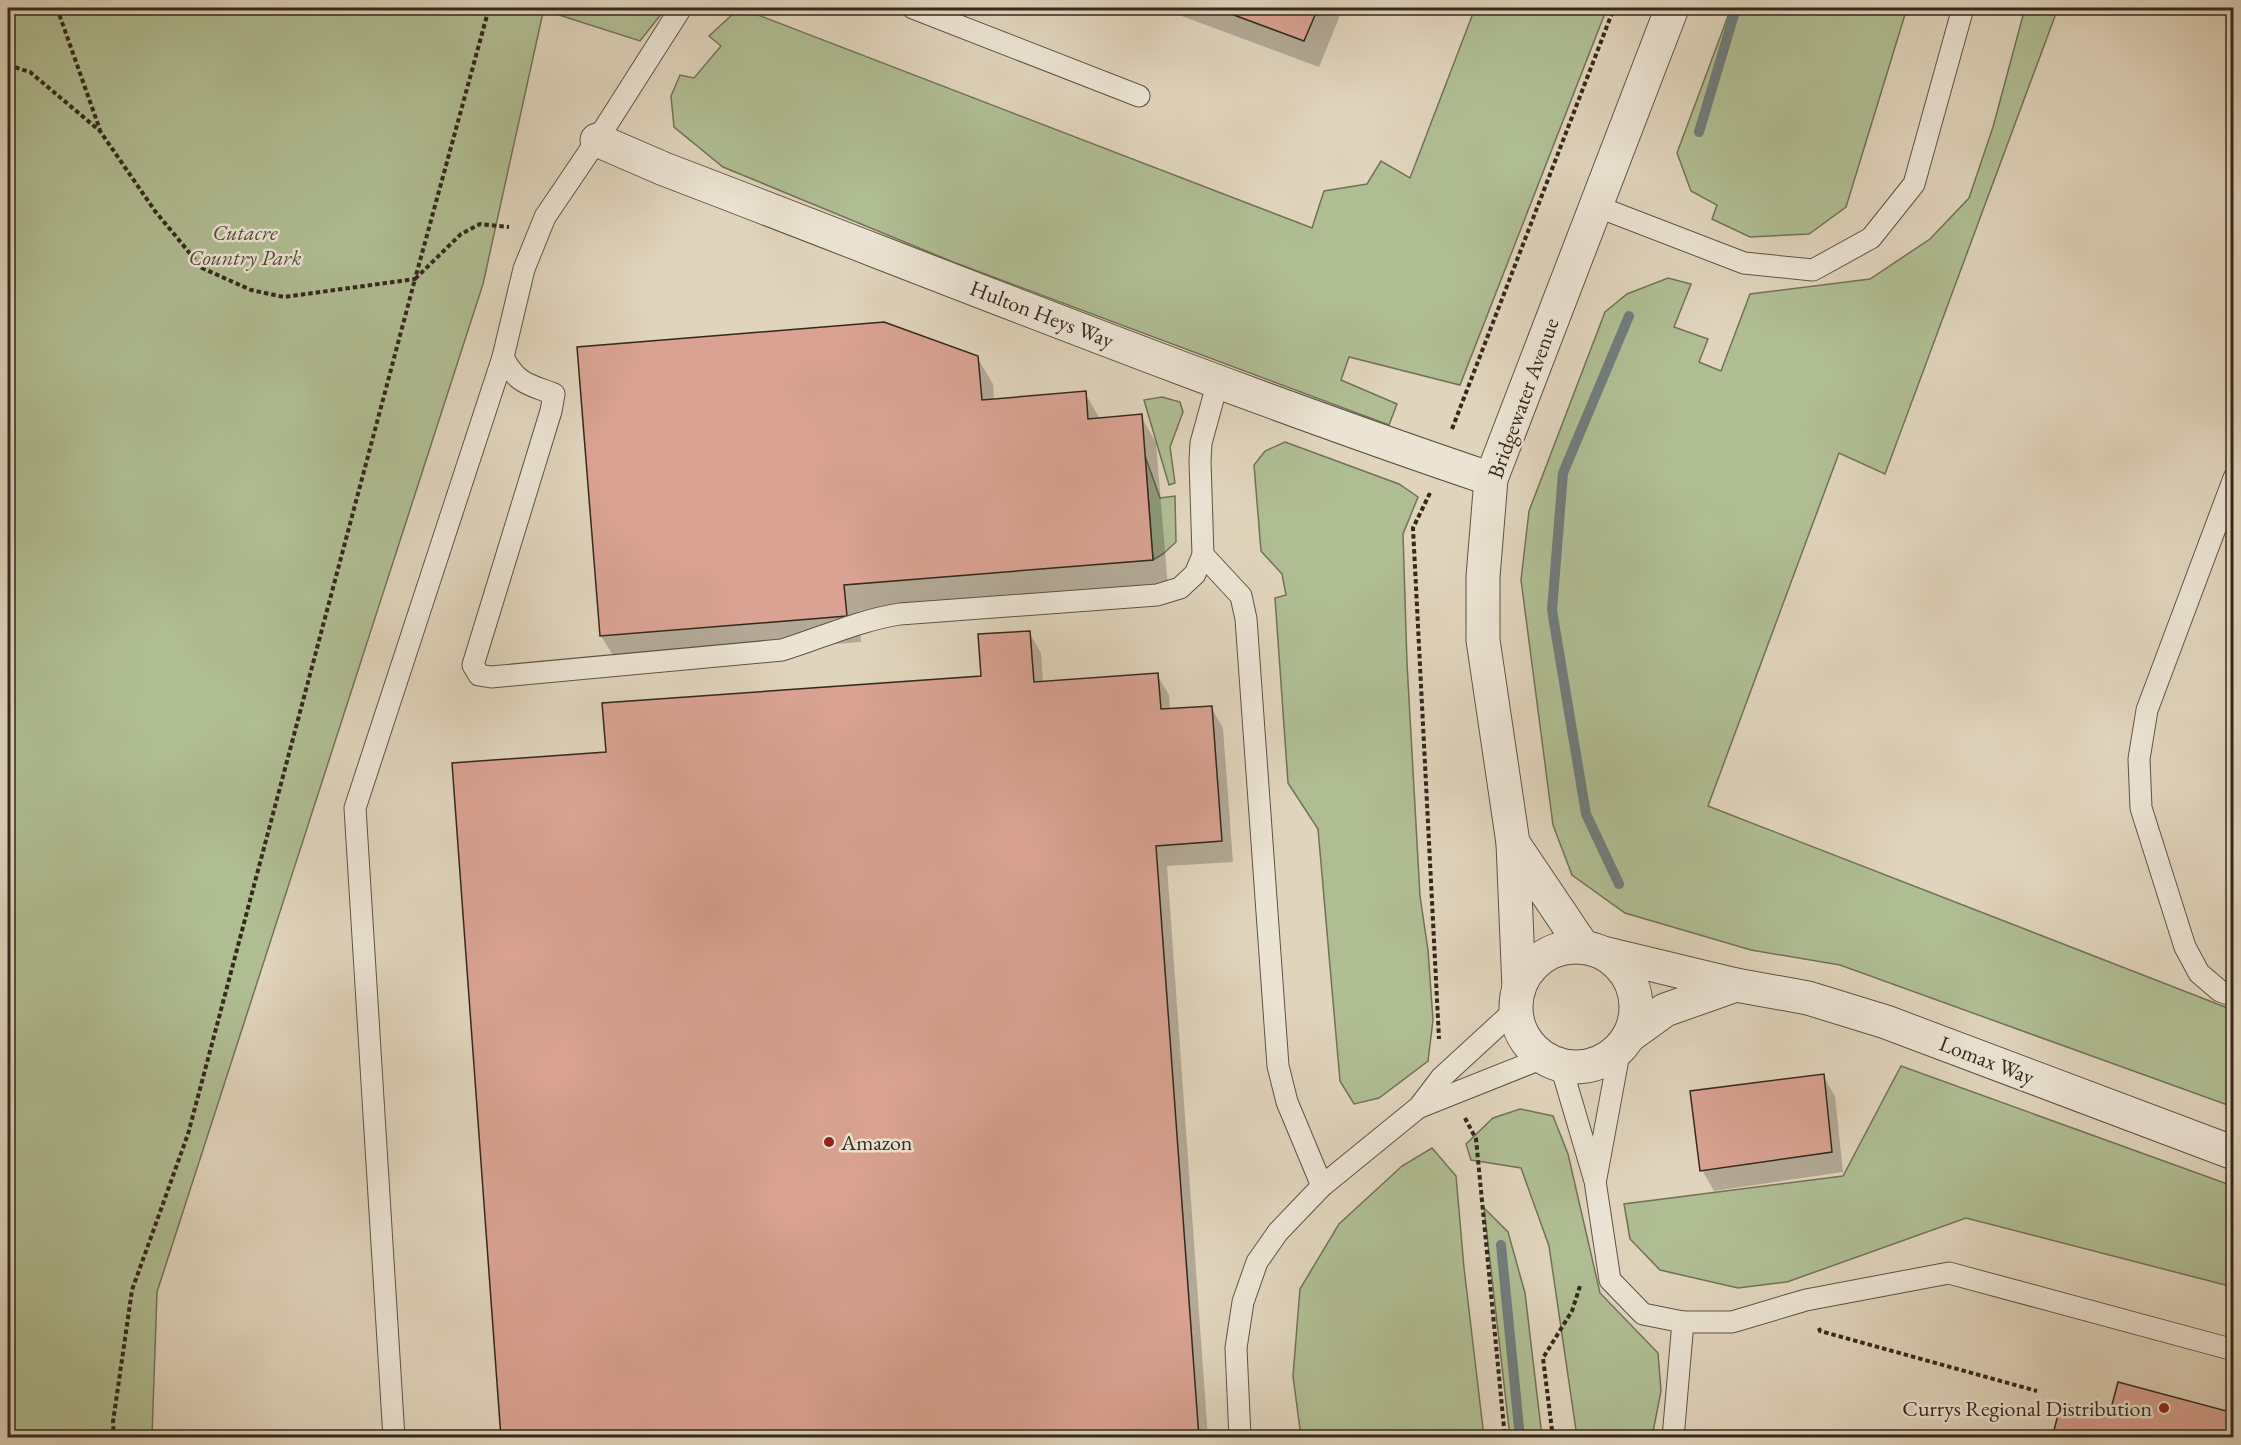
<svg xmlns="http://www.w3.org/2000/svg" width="2241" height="1445" font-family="'EB Garamond',serif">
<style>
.green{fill:#b0bd93;stroke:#727258;stroke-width:1.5}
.shadow{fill:#0003}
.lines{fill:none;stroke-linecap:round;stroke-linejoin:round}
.stream{stroke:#717d7d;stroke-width:10}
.building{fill:#d9a292;stroke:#34281d;stroke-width:1.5}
.lane-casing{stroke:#5f5345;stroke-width:23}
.street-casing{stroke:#5f5345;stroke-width:35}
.path{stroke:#34281d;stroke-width:4;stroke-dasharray:4.5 3;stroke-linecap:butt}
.lane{stroke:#ebe3d3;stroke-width:21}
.street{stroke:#ebe3d3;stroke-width:33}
.poi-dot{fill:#8f2418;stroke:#ebe3d3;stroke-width:2}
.labels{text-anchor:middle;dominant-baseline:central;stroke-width:5;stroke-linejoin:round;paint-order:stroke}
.park-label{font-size:22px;font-style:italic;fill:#534d3a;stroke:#ebe3d3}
.street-label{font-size:22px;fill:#34281d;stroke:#ebe3d3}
.poi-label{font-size:22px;fill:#34281d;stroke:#ebe3d3;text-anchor:start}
</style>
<rect width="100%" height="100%" fill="#e0d4bc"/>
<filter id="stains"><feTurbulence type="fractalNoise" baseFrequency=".00333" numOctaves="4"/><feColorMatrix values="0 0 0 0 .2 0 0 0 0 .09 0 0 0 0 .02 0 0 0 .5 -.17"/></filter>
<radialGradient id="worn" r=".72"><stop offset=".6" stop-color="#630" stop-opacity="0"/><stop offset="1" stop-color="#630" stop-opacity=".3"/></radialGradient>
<g class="green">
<polygon points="8,8 544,8 483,284 157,1292 152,1437 8,1437"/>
<polygon points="561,8 666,8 640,41 559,15"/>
<polygon points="1475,8 1607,8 1460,385 1349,357 1341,380 1397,404 1389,425 953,262 723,167 674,127 671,96 680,75 694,78 721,46 709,36 733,14 758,15 1312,228 1324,191 1367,184 1381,161 1410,178"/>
<polygon points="1731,8 1907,8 1846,207 1809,234 1750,237 1712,219 1717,205 1691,191 1677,153"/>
<polygon points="2025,8 2058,8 1885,474 1839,453 1708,806 2233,1010 2233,1107 1840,965 1751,950 1625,913 1572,875 1553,825 1521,580 1529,511 1605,312 1627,294 1668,278 1691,284 1674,327 1708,339 1699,362 1721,371 1750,294 1870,279 1930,239 1969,198 1993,127"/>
<polygon points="1162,397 1180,402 1183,412 1170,447 1175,483 1169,485 1144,400"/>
<polygon points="1285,442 1399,484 1418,497 1403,534 1407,663 1420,896 1428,950 1433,1020 1428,1061 1379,1098 1354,1104 1340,1081 1318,829 1288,783 1275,598 1286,595 1282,574 1261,551 1254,465 1265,451"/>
<polygon points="1145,456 1160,498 1175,496 1176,542 1163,554 1153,560"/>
<polygon points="1901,1066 2233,1186 2233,1287 1966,1218 1787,1282 1738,1288 1660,1270 1630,1239 1624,1204 1843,1176"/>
<polygon points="1520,1109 1553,1116 1568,1154 1600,1293 1658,1353 1661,1391 1652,1437 1577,1437 1549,1246 1521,1168 1471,1160 1466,1144 1493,1118"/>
<polygon points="1432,1148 1456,1176 1464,1268 1484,1437 1301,1437 1293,1376 1300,1289 1339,1224 1402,1166"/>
<polygon points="1484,1208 1508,1232 1525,1293 1542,1437 1510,1437"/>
</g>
<g class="shadow">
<polygon points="1160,8 1343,8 1319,67"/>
<polygon points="977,357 993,384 994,400 1085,393 1100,419 1141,416 1156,443 1168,587 859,611 861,642 617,662 601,636"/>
<polygon points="1029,632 1041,653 1043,683 1157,675 1169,695 1170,710 1211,707 1223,728 1233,862 1167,866 1208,1438 502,1438 607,753 983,677"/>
<polygon points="2234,972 2234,995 2228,986"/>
<polygon points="1823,1076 1835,1096 1843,1172 1714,1191 1702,1170"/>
</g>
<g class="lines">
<g class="stream">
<polyline points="1699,132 1736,8"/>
<polyline points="1619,884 1586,814 1552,610 1563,473 1629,316"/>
<polyline points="1501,1245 1520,1438"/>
</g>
</g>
<g class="building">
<polygon points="1215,8 1318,8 1304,41"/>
<polygon points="884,322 978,356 982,400 1086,391 1088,419 1142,414 1153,560 844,585 847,616 600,636 577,347"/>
<polygon points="1030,631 1034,682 1158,673 1161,709 1212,706 1222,841 1156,846 1199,1438 501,1438 452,763 606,752 602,703 981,676 978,634"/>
<polygon points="1824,1074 1832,1152 1700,1171 1690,1091"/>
<polygon points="2118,1382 2234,1413 2234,1438 2052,1438 2061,1403 2109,1416"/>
</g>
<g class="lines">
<g class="lane-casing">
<g id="lane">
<polyline points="913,8 1139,96"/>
<polyline points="1596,206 1744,263 1813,270 1871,238 1914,184 1963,8"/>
<path d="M503 357C517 384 528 384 554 394L551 411 473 665 479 675 491 677 782 650C821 638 860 620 900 614L1157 595 1180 588 1195 574 1203 555 1200 461 1201 443 1218 381"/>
<polyline points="2234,478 2147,710 2139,759 2141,808 2185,947 2199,973 2220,991 2234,996"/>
<polyline points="1203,555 1241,596 1246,619 1278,1066 1287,1102 1322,1186"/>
<polyline points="1561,1066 1595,1181 1610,1280 1643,1314 1683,1322 1732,1322 1806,1300 1949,1273 2234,1350"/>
<polyline points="1420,1107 1543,1058"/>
<polyline points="1596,1178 1620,1048"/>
<polyline points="394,1438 355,808 503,357 524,269 545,217 597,140 681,8"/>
<polyline points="1240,1438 1236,1348 1243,1302 1257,1262 1278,1232 1322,1186 1419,1107 1441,1078 1516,1009"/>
<polyline points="1673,1438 1683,1322"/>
</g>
</g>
<g class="street-casing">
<g id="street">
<path d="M597 140 664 169C939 274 1212 385 1491 479"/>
<polyline points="1513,843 1583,947"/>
<circle cx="1576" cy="1007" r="60"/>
<polyline points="1603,953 1736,985 1808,998 1886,1022 2234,1153"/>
<polyline points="1519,989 1513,843 1483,640 1483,577 1491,479 1672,8"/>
<polyline points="1629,1036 1665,1010 1736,985"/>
</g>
</g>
<g class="path">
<polyline points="57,8 100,130"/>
<polyline points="8,65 30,72 100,131 155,211 202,268 251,290 284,297 415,279 489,8"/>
<polyline points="1452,429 1614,8"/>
<polyline points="1430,493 1413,528 1439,1039"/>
<polyline points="1465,1118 1476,1139 1505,1438"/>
<polyline points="1819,1328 1820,1331 2037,1391"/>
<polyline points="114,1438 113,1422 132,1290 188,1134 415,279 461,234 480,224 509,227"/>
<polyline points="1553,1438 1543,1358 1572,1311 1580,1286"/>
</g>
<use href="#lane" class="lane"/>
<use href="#street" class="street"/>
</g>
<g class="poi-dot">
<circle cx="829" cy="1142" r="6"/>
<circle cx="2164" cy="1408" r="6"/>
</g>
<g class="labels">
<g class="park-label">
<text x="245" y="232">Cutacre<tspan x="245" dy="25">Country Park</tspan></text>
</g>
<g class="street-label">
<text transform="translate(1042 314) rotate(21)">Hulton Heys Way</text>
<text transform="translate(1523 398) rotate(-70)">Bridgewater Avenue</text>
<text transform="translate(1987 1060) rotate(21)">Lomax Way</text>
</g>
<g class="poi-label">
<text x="841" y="1142">Amazon</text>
<text x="2152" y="1408" text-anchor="end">Currys Regional Distribution</text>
</g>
</g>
<rect width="2241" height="1445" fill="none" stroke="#e0d4bc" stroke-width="30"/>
<rect x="9" y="9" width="2223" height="1427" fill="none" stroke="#34281d" stroke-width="3"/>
<rect x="15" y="15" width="2211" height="1415" fill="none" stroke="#34281d" stroke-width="1.5"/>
<rect width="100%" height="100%" filter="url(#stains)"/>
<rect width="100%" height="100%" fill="url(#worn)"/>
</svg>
